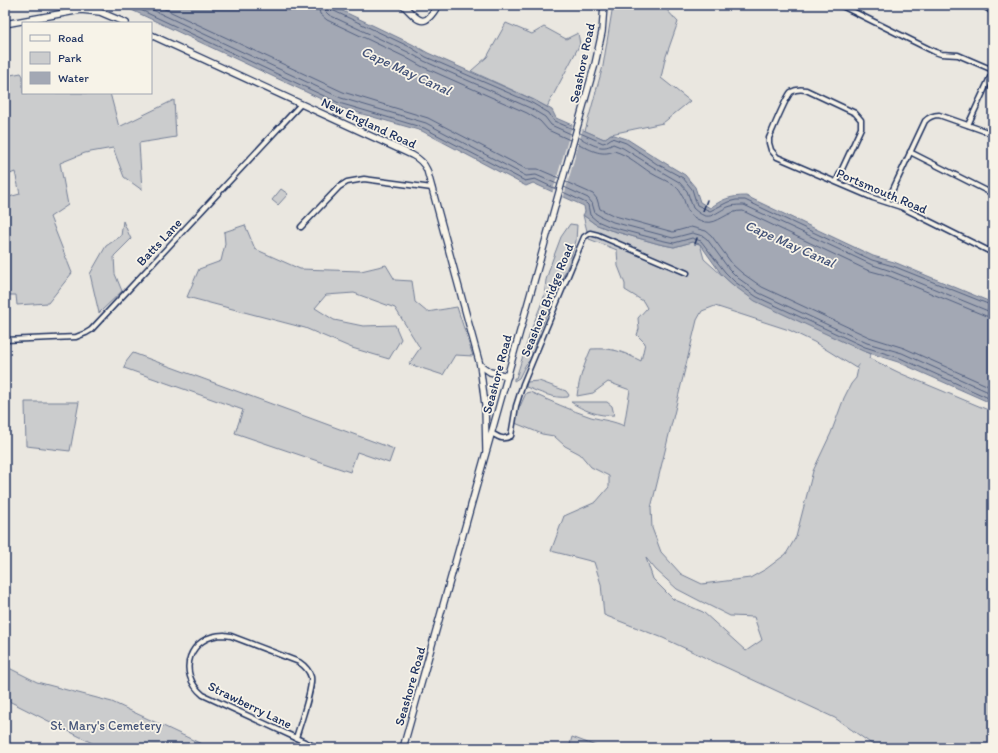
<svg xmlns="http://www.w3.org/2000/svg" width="998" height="753" font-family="Itim,sans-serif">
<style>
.green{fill:#cbcccd;stroke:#737e96;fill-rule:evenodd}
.water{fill:#a3a8b4;stroke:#6d7892}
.pier{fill:#eae7e0}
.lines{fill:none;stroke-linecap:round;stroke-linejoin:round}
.shore{stroke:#515f80;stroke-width:1}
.street-casing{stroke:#1b2f5e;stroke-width:7}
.secondary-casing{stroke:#1b2f5e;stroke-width:8}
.street{stroke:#f7f3e8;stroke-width:4}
.secondary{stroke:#f7f3e8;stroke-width:5.5}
.rail{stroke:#1b2f5e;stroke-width:1.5}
.labels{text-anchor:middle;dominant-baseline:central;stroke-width:3.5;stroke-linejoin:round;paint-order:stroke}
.street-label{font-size:13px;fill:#1b2f5e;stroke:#f7f3e8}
.park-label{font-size:13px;fill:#47567a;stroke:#f7f3e8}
.water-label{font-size:14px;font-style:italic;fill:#445378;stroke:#f7f3e8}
</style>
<rect width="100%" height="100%" fill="#eae7e0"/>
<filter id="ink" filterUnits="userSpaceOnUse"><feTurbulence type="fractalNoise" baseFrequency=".025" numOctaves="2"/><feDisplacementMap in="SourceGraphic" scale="8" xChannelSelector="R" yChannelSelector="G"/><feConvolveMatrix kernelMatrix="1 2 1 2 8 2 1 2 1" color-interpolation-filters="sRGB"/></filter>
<g filter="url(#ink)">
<g class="green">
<polygon points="613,5 657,5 665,8 678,22 665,59 661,78 690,101 663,123 611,134 604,139 585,131 603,66"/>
<polygon points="506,23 532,34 544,27 566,39 578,33 580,44 547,107 534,100 471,71 487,57"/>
<polygon points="21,73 23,76 23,93 110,93 119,127 174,100 176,137 139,143 142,190 124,177 113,148 85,153 60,163 68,205 50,217 72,273 48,303 17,305 16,295 5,295 5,198 20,194 15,172 5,176 5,76"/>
<polygon points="281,189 288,194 278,205 272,200"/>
<path d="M583 215 595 224 610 230 659 244 674 247 692 242 700 244 704 259 733 285 830 335 871 354 869 358 902 374 993 412V748H875L876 747 835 718 663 638 604 615 601 584 594 562 551 551 564 516 596 502 609 487V476L591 467 580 454 565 446 554 436 542 434 515 423 517 413 526 393 530 392C550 401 570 410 591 417 602 420 614 421 624 426L630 390 608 382 593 393 577 396C579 379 584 365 591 349 614 348 621 351 641 361L645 343 637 335 639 329 638 318 647 308 643 301 625 290V284L618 266 617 250 589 239ZM715 306 789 330 814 342 856 368 859 364 856 378 851 384 844 398 831 433 813 471 796 537 786 554 766 569 750 578 702 584 681 574 661 552 652 528 651 508 697 320 702 311ZM646 558 656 570 677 589 700 601 730 616 754 617 762 640 746 651 703 612 673 599 653 579Z"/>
<polygon points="123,221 131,239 114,256 115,274 122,291 99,313 90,274 106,246 121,236"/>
<polygon points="570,224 577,225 576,241 569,263 538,335 531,359 526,364 519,378 514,381 514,378 516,378 531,330 544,297 546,280 552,261 561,237"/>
<polygon points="245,225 255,249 300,269 361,271 386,265 395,280 412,281 415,302 427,312 457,307 473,356 455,355 443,375 409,364 420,348 395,308 354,293 326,295 315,308 334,320 363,326 395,325 401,339 389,359 352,348 305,328 187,297 199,269 221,261 225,244 224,232"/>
<polygon points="133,353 394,449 389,463 357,452 350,472 235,433 243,410 124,368 126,362"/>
<path d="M539 381 566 391 569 395 568 397C554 399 539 392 526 387L527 382Z"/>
<polygon points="25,402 79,402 70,451 26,446"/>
<path d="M571 402H607L612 406 614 415C600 417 582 410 571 402Z"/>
<polygon points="5,666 37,682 112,702 210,748 102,748 5,699"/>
<polygon points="572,737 601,748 569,748"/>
</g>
<path class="water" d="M121 5H330L412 44 428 53 534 100 552 110 556 118 604 139 611 134 627 139 660 160 685 175 695 187 700 202 710 208C723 199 730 196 746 196L873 256 894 262 993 303V404L898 362 863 351 755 301 733 285 722 275 700 244 692 242 674 247 659 244 610 230 595 224 583 215 585 212 584 206 533 183 526 186 422 131 338 107Z"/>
<polygon class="pier" points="573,123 583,128 563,199 552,194"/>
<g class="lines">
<g class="shore">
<polyline points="130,5 339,103 424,128 525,181 535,179 556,189"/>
<polyline points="142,5 341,98 426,123 526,176 536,175 557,184"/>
<polyline points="156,5 343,92 428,118 526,169 538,169 559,178"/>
<polyline points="318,5 320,14 327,20 405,57 421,66 527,113 540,121 548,130 570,140"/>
<polyline points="324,5 325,11 329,15 408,52 424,61 530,108 545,117 551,125 571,134"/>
<polyline points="329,5 332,10 410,47 426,57 532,103 549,113 554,121 573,129"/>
<polyline points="580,133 603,143 606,142 612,138 626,143 657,164 683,178 692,189 697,205 710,211 728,202 736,200 745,200 872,260 893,266 993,306"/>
<path d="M578 137C590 143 601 152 613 144L623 148 655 168 679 182 687 191 693 208C711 225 714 211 731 206 735 205 740 205 744 205L870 264 891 271 988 311H993"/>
<path d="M577 143C589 149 601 157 614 151 628 155 639 165 651 173 659 178 668 181 675 186 690 198 679 215 705 222 718 225 727 210 743 211L867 270 889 276 986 316 993 317"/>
<polyline points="566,182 593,194 597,199 600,209 615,216 673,232 691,227 706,231 711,235 733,265 742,273 762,287 869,337 904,348 993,388"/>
<polyline points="564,187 588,198 592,203 595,213 600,216 613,222 673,238 692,233 703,236 707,239 729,269 738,278 759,293 867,343 902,353 993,394"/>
<polyline points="563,192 586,203 588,205 590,215 597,221 611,227 660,240 674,243 692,238 701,241 725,272 735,282 757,297 865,347 900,358 993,400"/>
</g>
<g class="street-casing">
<g id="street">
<polyline points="840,5 935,52 941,54 958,55 993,70"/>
<polyline points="982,5 993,12"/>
<polyline points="968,125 993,71"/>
<polyline points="910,152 993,194"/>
<path d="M836 182 861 128V120L855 113 806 90C801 89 796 89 791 92 786 97 773 129 769 138V143L771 150 777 157 873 198 901 207 993 253"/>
<path d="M887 202 925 121C929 117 933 115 939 115L993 134"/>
<polyline points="301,227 339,187 347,182 364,179 432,188"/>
<polyline points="5,340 76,337 86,333 91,330 301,104"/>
<path d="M493 434C500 438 503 440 511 436L516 406 523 384 584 237 590 233 598 235 687 273"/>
<path d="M224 635 231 636 299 662C305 666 309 670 311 677 313 689 300 724 296 738L203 695C176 673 189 635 224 635Z"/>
<polyline points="296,738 318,748"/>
</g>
</g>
<g class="secondary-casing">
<g id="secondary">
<path d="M403 5C419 21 424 30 438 5"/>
<polyline points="5,24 81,10 100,12 126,23"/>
<path d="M151 35 412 155C420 159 424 163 427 170L480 365 485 405 486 450"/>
<polyline points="480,365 490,372 508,376"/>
<polyline points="403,748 595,64 602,32 604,5"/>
</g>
</g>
<use href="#street" class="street"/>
<use href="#secondary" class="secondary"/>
<g class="rail">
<polyline points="703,211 707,200"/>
<polyline points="695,244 697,238"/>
</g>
</g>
</g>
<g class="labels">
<g class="street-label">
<text transform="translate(582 63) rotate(-78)">Seashore Road</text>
<text transform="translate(369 123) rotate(25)">New England Road</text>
<text transform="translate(882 191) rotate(23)">Portsmouth Road</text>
<text transform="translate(159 242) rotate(-47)">Batts Lane</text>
<text transform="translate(547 300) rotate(-68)">Seashore Bridge Road</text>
<text transform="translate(497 374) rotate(-75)">Seashore Road</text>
<text transform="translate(410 686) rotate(-74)">Seashore Road</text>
<text transform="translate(250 705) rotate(26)">Strawberry Lane</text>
</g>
<g class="park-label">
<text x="106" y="725">St. Mary's Cemetery</text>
</g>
<g class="water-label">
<text transform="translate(406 71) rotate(25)">Cape May Canal</text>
<text transform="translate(790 244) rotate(24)">Cape May Canal</text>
</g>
</g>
<rect width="998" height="753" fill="none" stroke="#f7f3e8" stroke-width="20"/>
<rect x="10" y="10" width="978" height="733" fill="none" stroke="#1b2f5e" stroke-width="1.5" filter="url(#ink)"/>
<rect x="22" y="22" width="130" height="72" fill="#f7f3e8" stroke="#9fa5b1"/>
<rect x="30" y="35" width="20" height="6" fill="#f7f3e8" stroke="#9fa5b1"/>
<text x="58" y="42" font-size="12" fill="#1b2f5e">Road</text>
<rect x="30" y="52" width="20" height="12" fill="#cbcccd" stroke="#9fa5b1"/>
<text x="58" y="62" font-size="12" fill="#1b2f5e">Park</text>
<rect x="30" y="72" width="20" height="12" fill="#a3a8b4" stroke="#9fa5b1"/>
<text x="58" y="82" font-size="12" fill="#1b2f5e">Water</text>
</svg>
